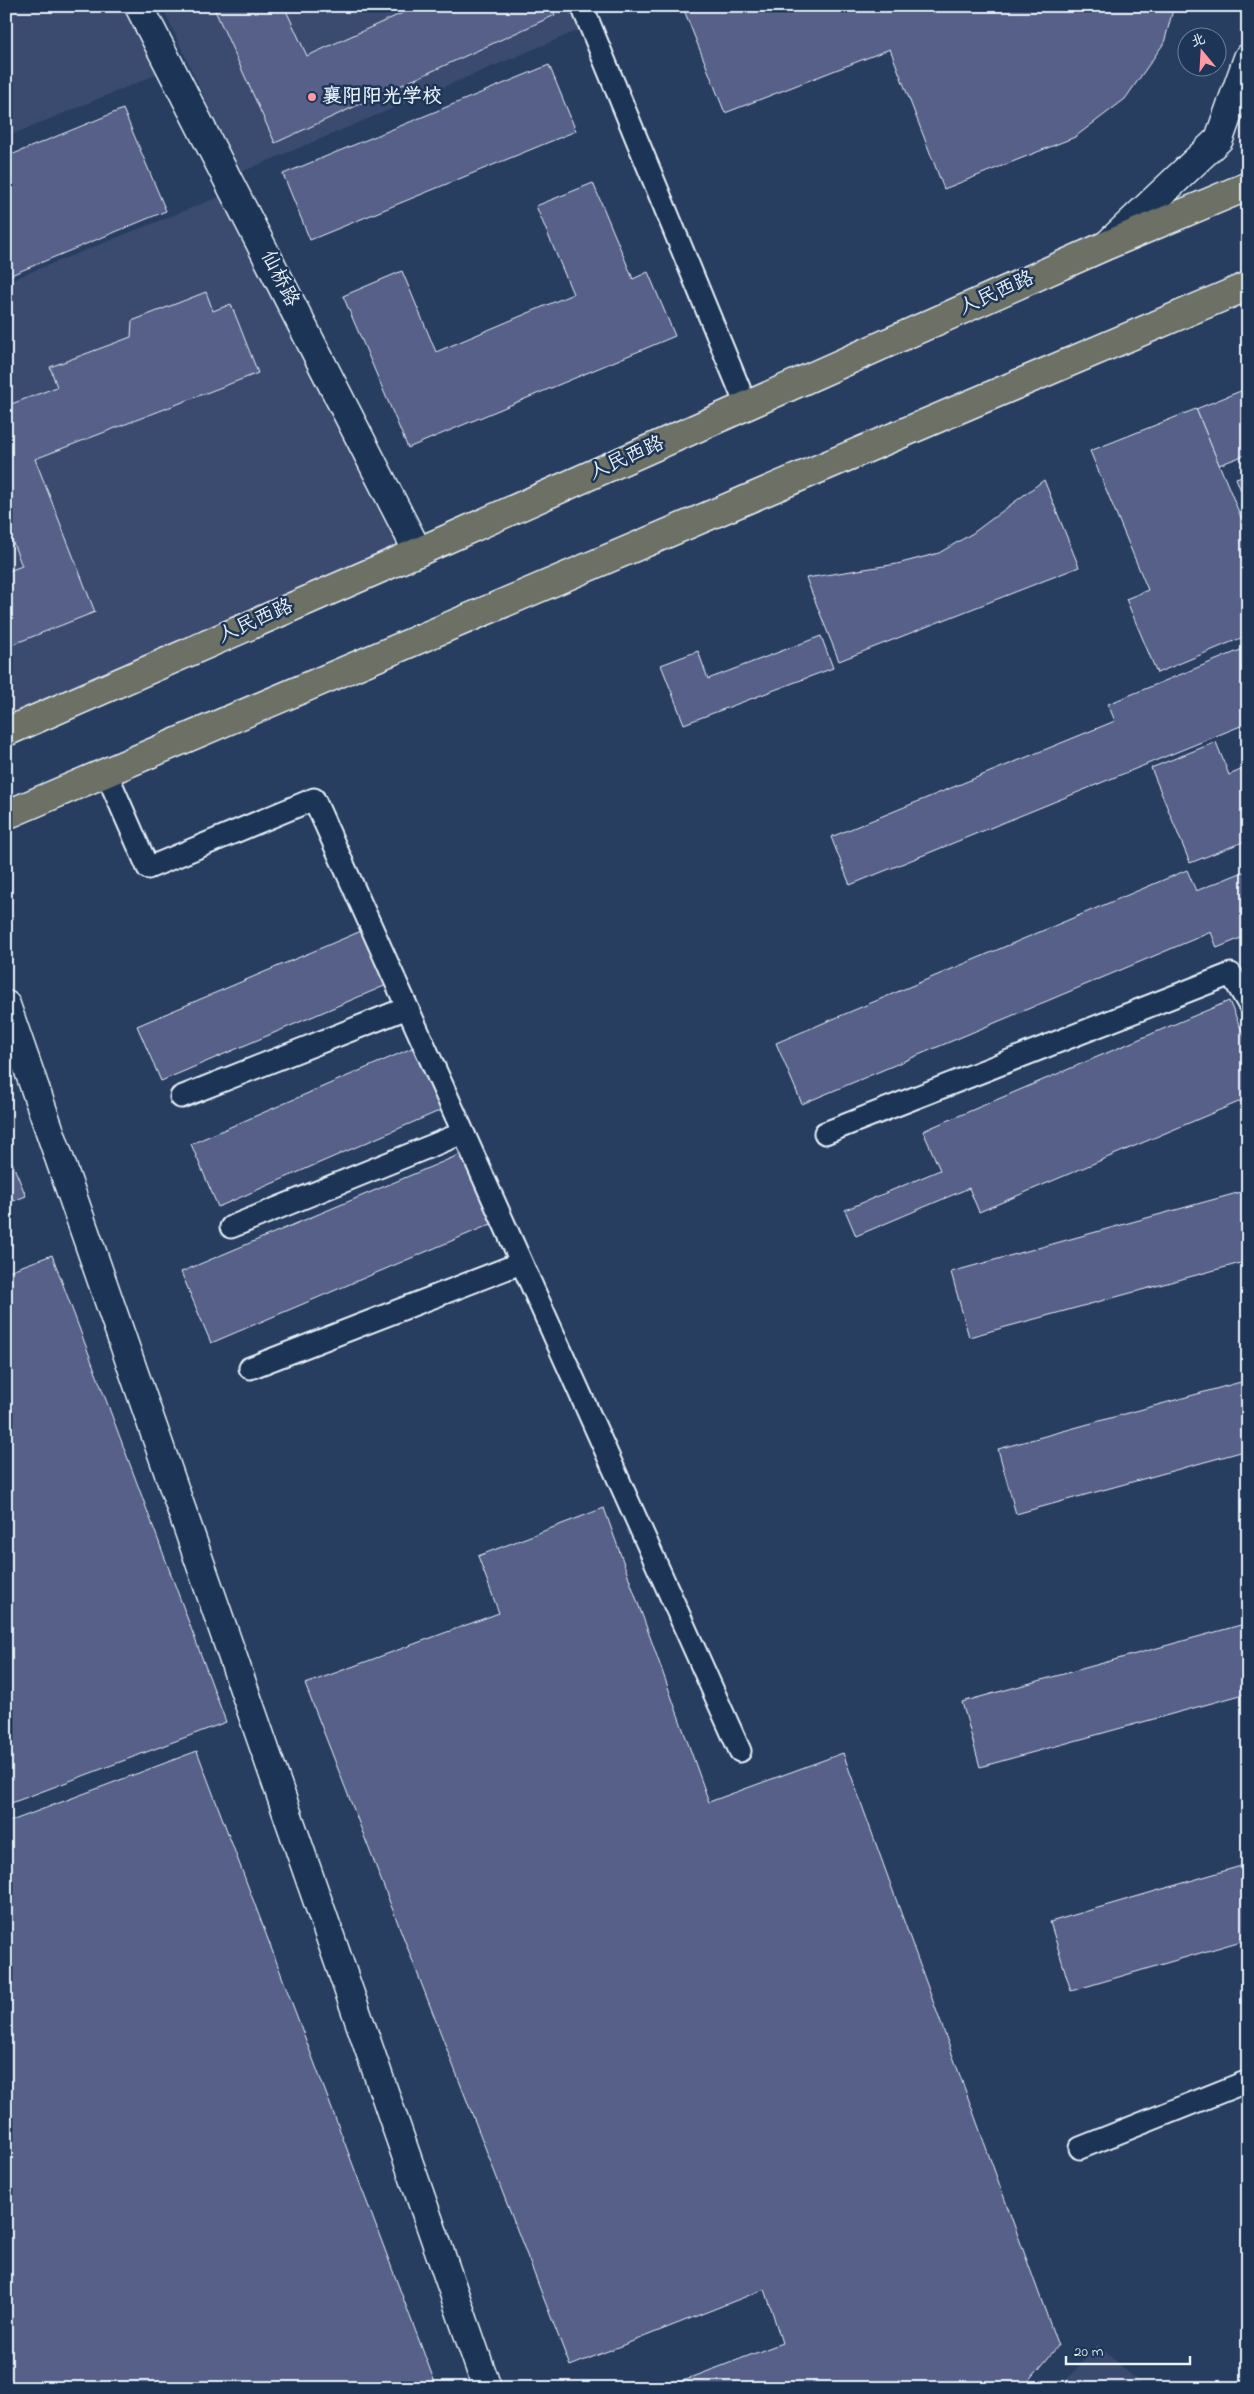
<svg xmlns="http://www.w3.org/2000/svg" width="1254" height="2394" font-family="'Indie Flower','LXGW WenKai TC',sans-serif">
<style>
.built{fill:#3a4b70}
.building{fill:#566189;stroke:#e8f1f8}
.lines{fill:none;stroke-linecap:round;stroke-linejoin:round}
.service-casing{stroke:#e8f1f8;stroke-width:25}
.minor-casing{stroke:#e8f1f8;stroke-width:31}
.secondary-casing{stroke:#e8f1f8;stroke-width:31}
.primary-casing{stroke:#e8f1f8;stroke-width:31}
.service{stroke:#1d3557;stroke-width:21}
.minor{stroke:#1d3557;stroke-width:28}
.secondary{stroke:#1d3557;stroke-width:28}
.primary{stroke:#6c7065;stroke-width:28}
.poi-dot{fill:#ff9aa2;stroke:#1d3557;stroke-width:2}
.labels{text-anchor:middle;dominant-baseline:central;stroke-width:5;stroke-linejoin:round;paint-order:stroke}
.poi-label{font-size:20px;font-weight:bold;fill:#e8f1f8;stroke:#1d3557;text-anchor:start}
.street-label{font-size:20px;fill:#e8f1f8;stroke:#1d3557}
</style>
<rect width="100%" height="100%" fill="#283e61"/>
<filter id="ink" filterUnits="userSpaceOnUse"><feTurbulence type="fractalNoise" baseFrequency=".02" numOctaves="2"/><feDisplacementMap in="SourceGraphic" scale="10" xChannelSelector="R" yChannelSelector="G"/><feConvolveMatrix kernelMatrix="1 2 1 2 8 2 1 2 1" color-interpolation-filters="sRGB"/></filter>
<g filter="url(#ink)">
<g class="built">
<polygon points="6,6 130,6 158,74 6,137"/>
<polygon points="162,6 591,6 598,22 239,173"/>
<polygon points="234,191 418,552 6,732 6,282"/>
<polygon points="1098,2345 1145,2388 1059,2388"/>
</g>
<g class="building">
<polygon points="213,6 284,6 307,56 418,6 551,6 555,15 275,143"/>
<polygon points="694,6 1174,6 1164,43 1125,99 1075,137 944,189 890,49 725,113 684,10"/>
<polygon points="549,65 576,131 310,240 283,174"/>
<polygon points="123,109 166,211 6,277 6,157"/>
<polygon points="593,183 633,279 648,272 675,336 408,448 343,296 402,271 436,352 573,294 536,206"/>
<polygon points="206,292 213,311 231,304 258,373 35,459 95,612 6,647 6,572 22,566 6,525 6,406 57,387 50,367 131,337 132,321"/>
<polygon points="1248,388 1248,454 1219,465 1196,409"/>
<polygon points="1196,409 1248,534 1248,635 1157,673 1126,599 1148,590 1090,451"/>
<polygon points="1248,474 1248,509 1236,478"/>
<polygon points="1044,480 1079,567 839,661 806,578 897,564 939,553 973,533"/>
<polygon points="821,636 833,668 684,724 661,665 698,651 708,679"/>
<polygon points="1248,647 1248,723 850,885 831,837 1115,721 1108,704"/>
<polygon points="1216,742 1229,775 1248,767 1248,840 1190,863 1151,768"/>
<polygon points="1187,870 1196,891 1248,870 1248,935 1217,948 1211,932 802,1104 776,1043"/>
<polygon points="366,929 389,984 161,1081 137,1026"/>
<polygon points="1229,1001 1248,1045 1248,1098 979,1212 969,1188 856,1236 845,1210 940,1170 923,1131"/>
<polygon points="419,1045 446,1108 218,1207 191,1144"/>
<polygon points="6,1148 26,1196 6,1204"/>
<polygon points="466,1152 496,1222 211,1343 181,1272"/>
<polygon points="1248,1190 1248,1261 969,1337 951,1272"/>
<polygon points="52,1255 226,1722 6,1805 6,1272"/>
<polygon points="1248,1380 1248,1450 1016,1514 998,1449"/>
<polygon points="604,1508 709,1802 843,1753 1058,2346 1023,2388 664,2388 782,2343 765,2289 570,2366 305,1684 499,1613 478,1556"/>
<polygon points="1248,1623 1248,1693 980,1767 962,1702"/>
<polygon points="197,1751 437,2388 6,2388 6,1823"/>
<polygon points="1248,1864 1248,1939 1071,1991 1050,1922"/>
</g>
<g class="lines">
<g class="service-casing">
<g id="service">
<polyline points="582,6 746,405"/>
<polyline points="106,772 148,868 314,799 740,1751"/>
<polyline points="181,1097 407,1008"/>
<polyline points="825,1133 1231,974 1248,1003"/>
<polyline points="231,1227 463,1133"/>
<polyline points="250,1368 521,1263"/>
<polyline points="1080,2148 1248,2081"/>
</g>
</g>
<g class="minor-casing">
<g id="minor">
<polyline points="139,6 418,552"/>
<polyline points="6,1005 487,2388"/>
</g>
</g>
<g class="secondary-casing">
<polyline id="secondary" points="1108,244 1219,139 1248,58"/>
</g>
<g class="primary-casing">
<g id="primary">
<polyline points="6,732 418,552 1105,246 1248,186"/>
<polyline points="6,815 1248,286"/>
</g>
</g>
<use href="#service" class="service"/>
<use href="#minor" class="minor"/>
<use href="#secondary" class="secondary"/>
<use href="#primary" class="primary"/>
</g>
</g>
<circle class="poi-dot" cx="312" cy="97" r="5"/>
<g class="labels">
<g class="poi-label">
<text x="322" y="97">襄阳阳光学校</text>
</g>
<g class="street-label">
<text transform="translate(279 279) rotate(63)">仙桥路</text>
<text transform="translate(997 294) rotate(-24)">人民西路</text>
<text transform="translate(627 459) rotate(-24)">人民西路</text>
<text transform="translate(256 622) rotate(-24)">人民西路</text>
</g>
</g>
<rect width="1254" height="2394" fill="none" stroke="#1d3557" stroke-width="25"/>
<rect x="12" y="12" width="1229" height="2369" fill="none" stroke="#e8f1f8" stroke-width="2" filter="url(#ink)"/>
<g transform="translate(1202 52) rotate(342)"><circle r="24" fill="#1d3557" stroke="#6e8097"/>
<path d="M0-4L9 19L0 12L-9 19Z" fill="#ff9aa2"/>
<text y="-8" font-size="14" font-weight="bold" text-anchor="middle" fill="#e8f1f8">北</text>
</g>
<path d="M1066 2356v8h124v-8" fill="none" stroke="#e8f1f8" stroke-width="2.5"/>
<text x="1074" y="2356" font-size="15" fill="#e8f1f8" stroke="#1d3557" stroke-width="4" paint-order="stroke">20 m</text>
</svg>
